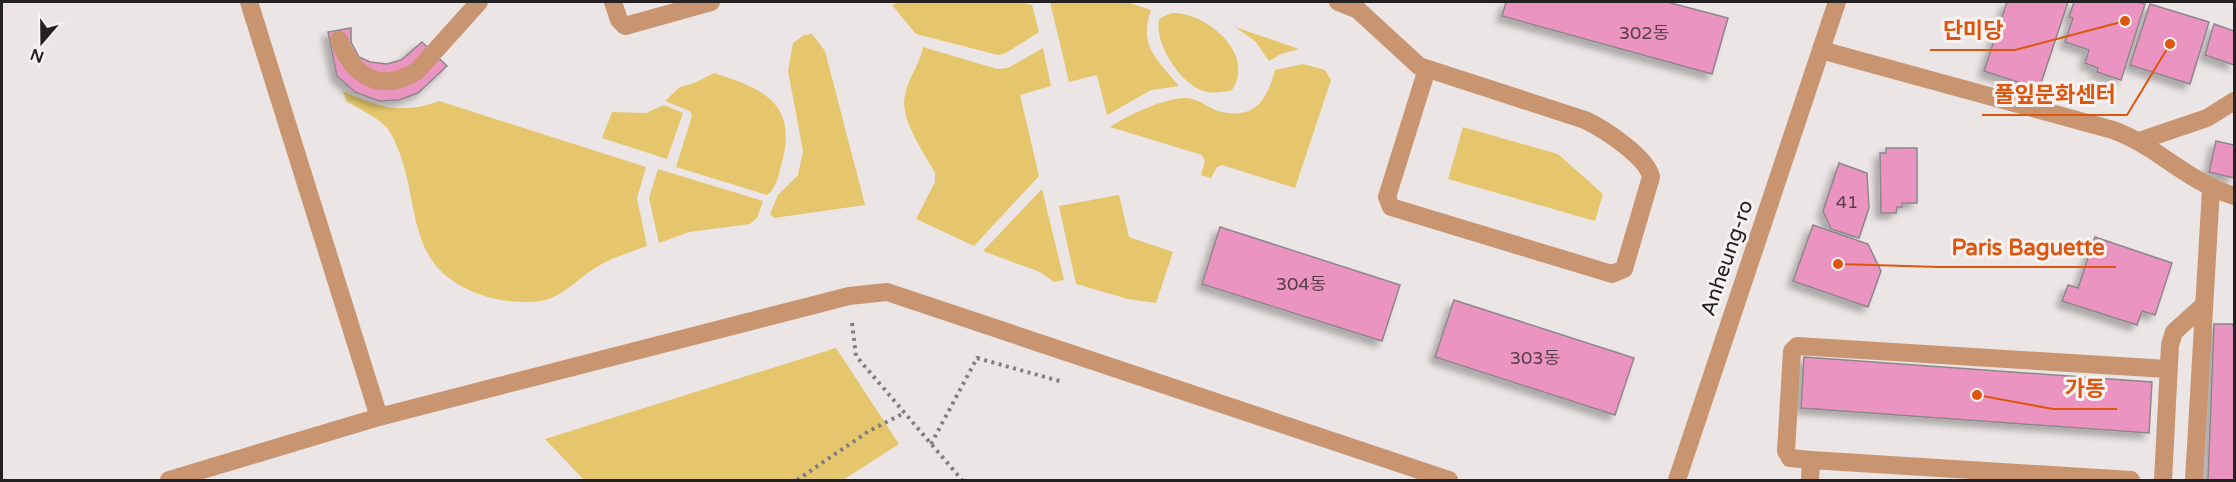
<svg xmlns="http://www.w3.org/2000/svg" width="2236" height="482" font-family="'Varela Round','Noto Sans KR',sans-serif">
<style>
.green{fill:#e5c66c}
.building{fill:#eb94c1;stroke:#8c8789;stroke-width:1.5;filter:url(#shadow)}
.lines{fill:none;stroke-linecap:round;stroke-linejoin:round}
.path{stroke:#827e7e;stroke-width:4;stroke-dasharray:3 4.5;stroke-linecap:butt}
.minor{stroke:#c89570;stroke-width:18}
.labels{text-anchor:middle;dominant-baseline:central;stroke-width:6;stroke-linejoin:round;paint-order:stroke}
.number-label{font-size:18px;fill:#553e49}
.street-label{font-size:21px;fill:#232121;stroke:#f8f3f2}
.leader{fill:none;stroke:#de560d;stroke-width:2}
.callout-dot{fill:#de560d;stroke:#f8f3f2;stroke-width:2}
.callout-label{font-size:22px;text-anchor:middle;font-weight:bold;fill:#de560d;stroke:#f8f3f2;stroke-width:6;stroke-linejoin:round;paint-order:stroke}
</style>
<defs>
<filter id="shadow"><feDropShadow dx="-5.5" dy="5.5" stdDeviation="3" flood-color="#0004"/></filter>
</defs>
<rect width="100%" height="100%" fill="#ebe5e5"/>
<g class="green">
<polygon points="900,2 1019,2 1032,5 1039,32 1006,53 998,55 916,34 892,5"/>
<path d="M1050 2H1127L1151 10C1138 46 1157 59 1179 86L1151 90 1107 115 1097 75 1069 82Z"/>
<path d="M1171 13C1205 11 1257 54 1232 90 1223 92 1213 94 1204 91 1180 84 1154 43 1159 19Z"/>
<polygon points="1235,27 1299,49 1281,54 1269,61 1255,41"/>
<polygon points="812,34 825,51 865,205 774,218 770,214 778,195 798,175 803,151 788,71 793,43 804,35"/>
<path d="M923 47 997 69 1008 68 1043 48 1051 86 1020 95 1039 176 974 246 916 219 935 182V173C924 152 899 119 905 95 908 78 920 64 923 47Z"/>
<path d="M1303 64 1325 70 1331 80 1295 188 1222 165 1217 167 1211 178 1201 175 1205 161 1202 155 1110 127C1128 115 1166 97 1187 98 1200 99 1209 109 1221 112 1257 119 1267 99 1275 70Z"/>
<path d="M714 73C761 88 798 102 782 162 779 173 777 188 767 195L676 167 692 116 690 111 665 101 680 87 694 83Z"/>
<path d="M343 91C376 107 403 115 439 101L646 167 637 198 647 246C631 252 614 257 600 265 583 274 569 291 551 298 534 305 506 302 488 297 395 269 427 198 390 132 382 119 359 109 346 101Z"/>
<polygon points="664,105 683,113 667,159 602,138 612,112 646,113"/>
<polygon points="1463,127 1558,154 1603,194 1595,221 1448,179"/>
<polygon points="658,169 763,201 757,218 750,224 689,232 659,243 649,198"/>
<polygon points="1042,189 1064,280 1054,282 1040,272 983,251"/>
<polygon points="1119,195 1129,237 1173,252 1156,303 1128,299 1076,284 1059,206"/>
<polygon points="836,348 899,444 843,480 584,480 545,439"/>
</g>
<g class="building">
<polygon points="1506,2 1667,2 1728,18 1712,74 1502,16"/>
<polygon points="2007,2 2068,2 2039,89 1984,71"/>
<polygon points="2074,2 2136,2 2145,4 2121,80 2097,72 2098,68 2085,63 2089,50 2065,42 2073,18 2069,17"/>
<polygon points="2150,4 2209,22 2190,84 2130,65"/>
<polygon points="2214,24 2234,31 2234,65 2205,55"/>
<polygon points="351,28 351,42 359,57 370,62 387,64 401,60 422,42 447,66 418,93 399,100 379,101 355,92 337,76 328,32"/>
<polygon points="2216,141 2234,145 2234,178 2209,172"/>
<polygon points="1886,148 1917,148 1917,203 1902,203 1902,207 1897,207 1896,213 1881,213 1880,153 1886,153"/>
<polygon points="1839,163 1867,173 1869,208 1859,238 1831,229 1823,211"/>
<polygon points="1813,225 1868,244 1881,271 1868,307 1793,281"/>
<polygon points="1220,227 1400,285 1382,341 1202,284"/>
<polygon points="2095,237 2172,263 2155,315 2142,311 2137,325 2062,301 2068,285 2078,288"/>
<polygon points="1454,300 1634,358 1615,415 1435,357"/>
<polygon points="2214,324 2232,324 2234,328 2234,480 2208,480"/>
<polygon points="1804,357 2152,382 2149,433 1801,408"/>
</g>
<g class="lines">
<g class="path">
<polyline points="852,323 856,356 962,480"/>
<polyline points="931,444 977,358 1063,382"/>
<polyline points="797,480 869,431 904,413"/>
</g>
<g class="minor">
<polyline points="249,2 379,417"/>
<polyline points="613,2 619,20 625,26 711,2"/>
<path d="M1338 2 1358 10 1419 66 1585 120C1604 129 1647 157 1651 177L1624 269 1612 274 1391 207 1387 197 1427 69"/>
<path d="M339 40C353 76 380 94 417 71L479 2"/>
<path d="M1821 50 2113 130C2159 147 2184 180 2234 196"/>
<polyline points="2139,141 2207,118 2234,101"/>
<polyline points="1811,460 1790,458 1786,451 1792,351 1797,346 2167,369"/>
<polyline points="169,480 379,417 849,296 887,292 1449,480"/>
<polyline points="1677,480 1837,2"/>
<polyline points="1810,480 1811,460 2131,480"/>
<polyline points="2163,480 2170,345 2174,332 2204,305"/>
<polyline points="2194,480 2211,189"/>
</g>
</g>
<g class="labels">
<g class="number-label">
<text x="1644" y="33">302동</text>
<text x="1847" y="202">41</text>
<text x="1301" y="284">304동</text>
<text x="1535" y="358">303동</text>
</g>
<g class="street-label">
<text transform="translate(1727 258) rotate(-71)">Anheung-ro</text>
</g>
</g>
<path class="leader" d="M2125 21L2015 50H1930M2170 44L2127 115H1982M1838 264L1939 267H2116M1977 395L2053 409H2117"/>
<g class="callout-dot">
<circle cx="2125" cy="21" r="6"/>
<circle cx="2170" cy="44" r="6"/>
<circle cx="1838" cy="264" r="6"/>
<circle cx="1977" cy="395" r="6"/>
</g>
<g class="callout-label">
<text x="1973" y="38">단미당</text>
<text x="2055" y="102">풀잎문화센터</text>
<text x="2028" y="255">Paris Baguette</text>
<text x="2085" y="396">가동</text>
</g>
<rect width="2236" height="482" fill="none" stroke="#232121" stroke-width="6"/>
<g transform="translate(42 42) rotate(200)" stroke="#f8f3f2" stroke-width="4.5" paint-order="stroke">
<path d="M0-4.5L10 22L0 15L-10 22Z" fill="#232121"/>
<text y="-9" font-size="16" font-weight="bold" text-anchor="middle" fill="#232121">N</text>
</g>
</svg>
